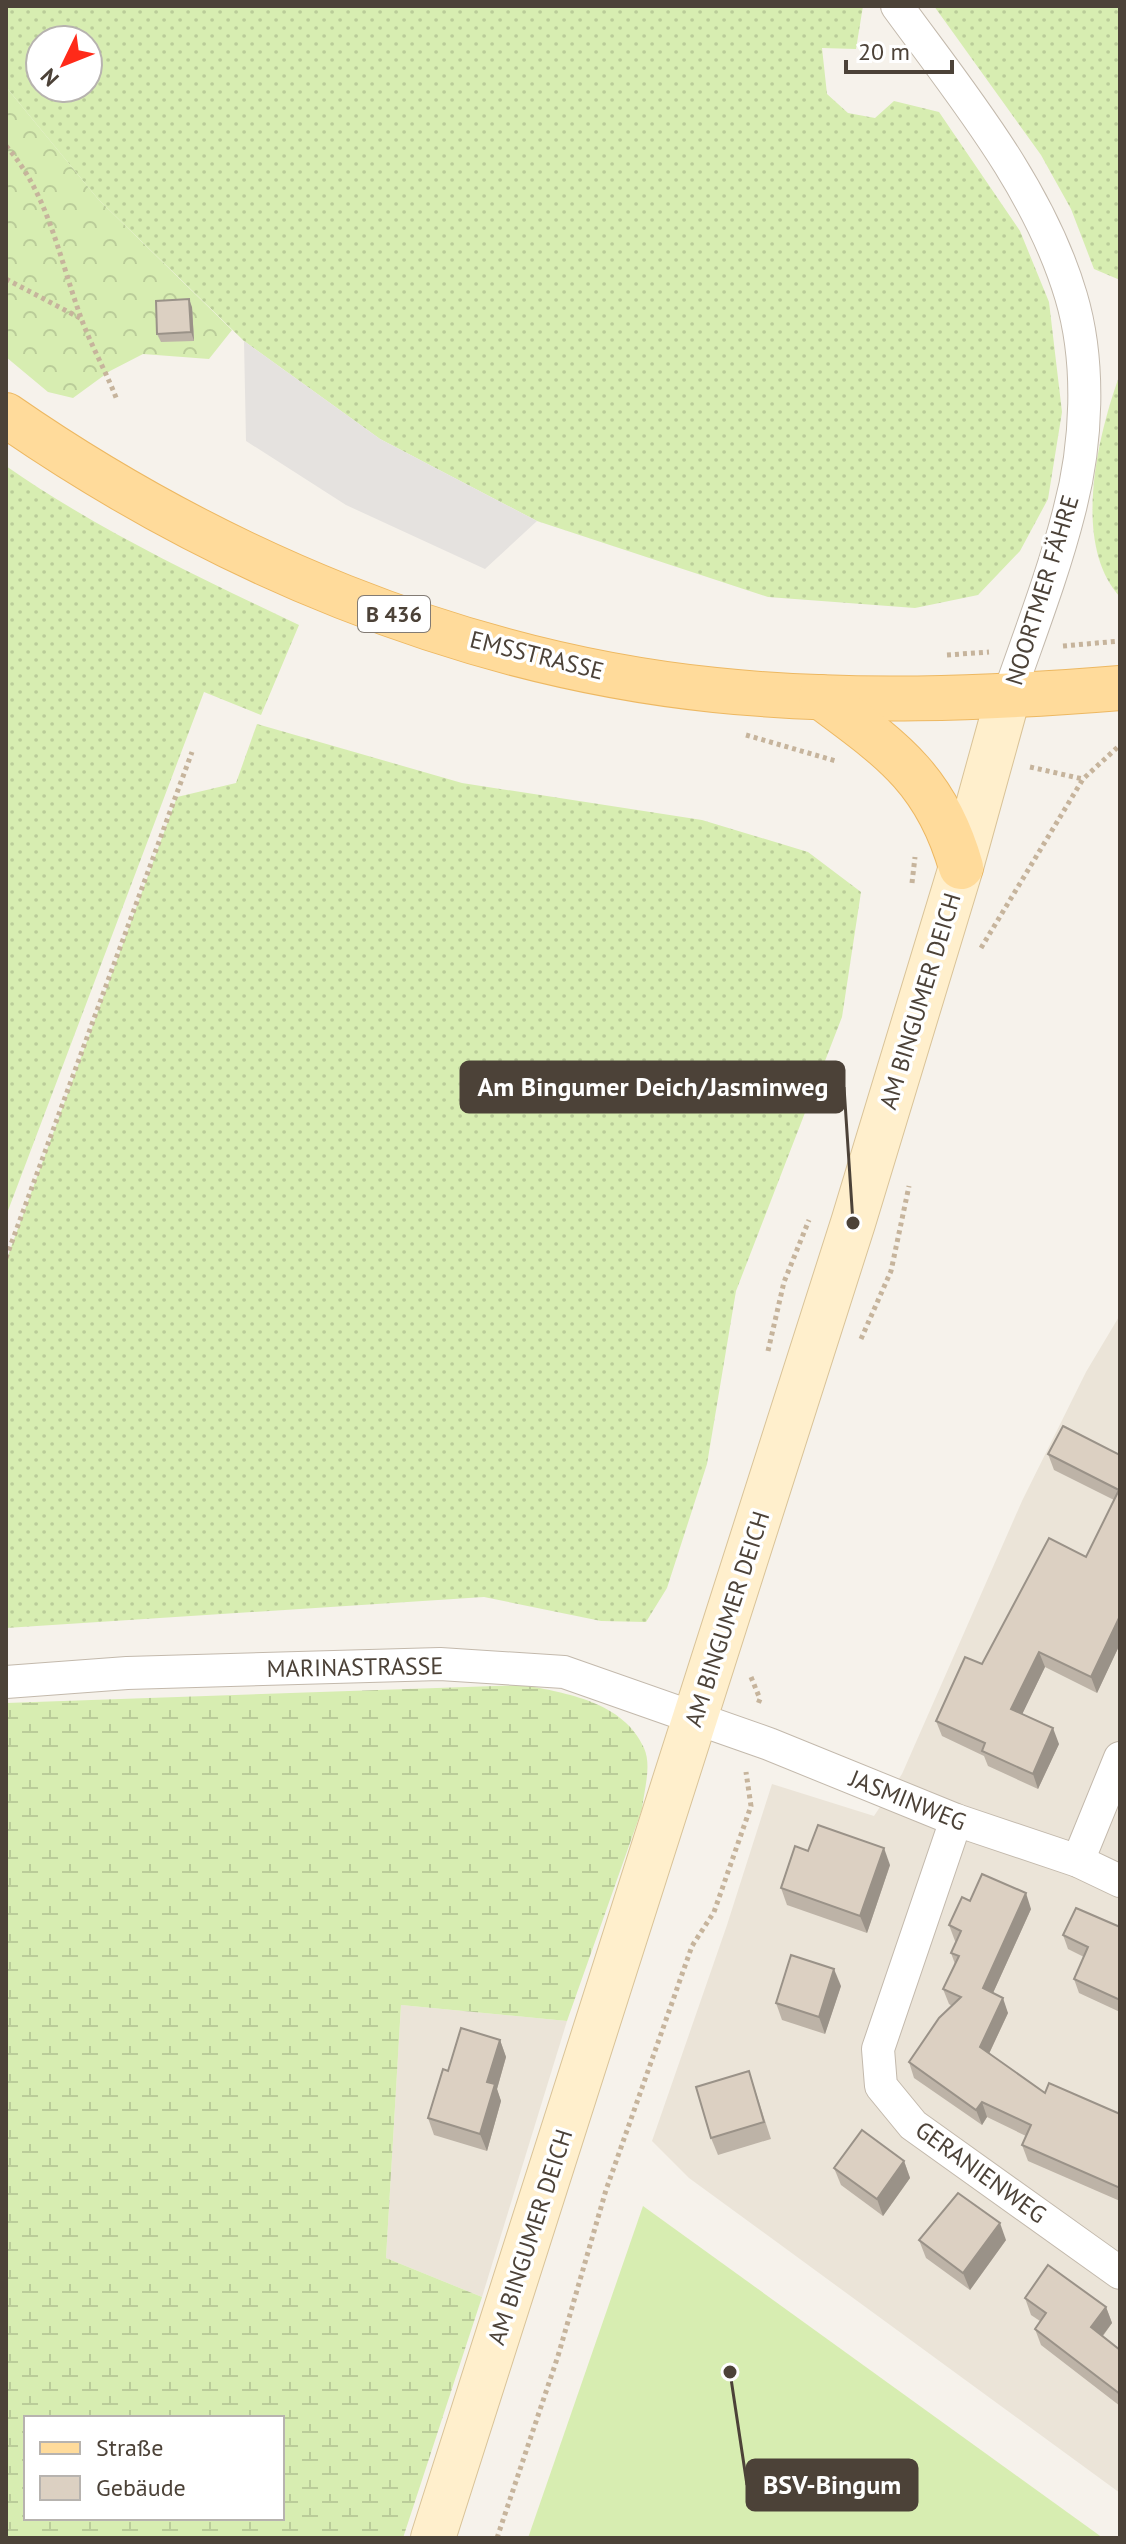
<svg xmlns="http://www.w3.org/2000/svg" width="1126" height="2544" font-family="'PT Sans',sans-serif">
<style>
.residential{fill:#ebe4d8}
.grass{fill:url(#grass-dots);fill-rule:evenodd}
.forest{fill:url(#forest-crowns)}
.wetland{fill:url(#wetland-marsh);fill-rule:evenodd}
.pitch{fill:#d7edb1}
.parking{fill:#e5e2df}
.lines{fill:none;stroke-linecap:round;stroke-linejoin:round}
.street-casing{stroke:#c3b9ac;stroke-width:34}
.secondary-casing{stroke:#d9c398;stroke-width:46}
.primary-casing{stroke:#edb862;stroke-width:46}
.path{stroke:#c6b49c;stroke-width:5;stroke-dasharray:4 4;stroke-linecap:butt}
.street{stroke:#fff;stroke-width:32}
.secondary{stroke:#ffefcc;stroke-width:44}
.primary{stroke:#ffdb9b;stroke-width:44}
.wall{fill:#bdb3a7}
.shaded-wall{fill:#9a9288}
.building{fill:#dcd0c2;stroke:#9a9288;stroke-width:2}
.labels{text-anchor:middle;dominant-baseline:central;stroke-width:7;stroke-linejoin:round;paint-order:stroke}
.shield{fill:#fff;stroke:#827b74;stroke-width:2}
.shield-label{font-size:22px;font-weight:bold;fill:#4c4238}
.street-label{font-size:24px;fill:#4c4238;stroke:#fff}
.leader{fill:none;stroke:#4c4238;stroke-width:3}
.callout-dot{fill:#4c4238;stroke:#fff;stroke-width:3}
.callout{fill:#4c4238;stroke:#4c4238;stroke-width:3}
.callout-label{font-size:26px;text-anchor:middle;font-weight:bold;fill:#fff}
</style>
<defs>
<pattern id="grass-dots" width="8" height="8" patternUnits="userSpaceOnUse" patternTransform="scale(2)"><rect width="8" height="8" fill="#d7edb1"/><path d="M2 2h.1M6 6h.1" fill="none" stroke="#bacc99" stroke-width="1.8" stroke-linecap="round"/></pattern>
<pattern id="forest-crowns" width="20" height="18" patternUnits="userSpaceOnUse" patternTransform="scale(2)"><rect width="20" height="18" fill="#d7edb1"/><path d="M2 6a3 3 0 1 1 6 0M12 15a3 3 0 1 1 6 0" fill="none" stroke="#bacc99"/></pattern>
<pattern id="wetland-marsh" width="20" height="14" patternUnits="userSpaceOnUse" patternTransform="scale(2)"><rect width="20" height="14" fill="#d7edb1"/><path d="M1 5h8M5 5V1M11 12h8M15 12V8" fill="none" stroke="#bacc99"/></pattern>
</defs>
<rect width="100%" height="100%" fill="#f6f2eb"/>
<g class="residential">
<polygon points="1120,1315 1120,2493 689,2178 652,2141 727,1925 772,1784 874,1816 902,1774 1022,1501 1086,1372"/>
<polygon points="401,2005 567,2021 482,2297 386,2258"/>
</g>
<g class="grass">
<path d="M6 6H863L856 49 822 48 827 94 848 113 875 118 894 101 939 112 1020 231 1049 302 1062 412 1048 499 1020 551 978 595 915 608 768 597 537 521 380 439 244 341 98 199 6 87ZM40 40H88V88H40Z"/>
<polygon points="934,6 1120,6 1120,280 1094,269 1071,209 1041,155"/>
<path d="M1120 374V597C1071 544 1098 434 1120 374Z"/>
<path d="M6 466C98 530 198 577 299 625L261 715 204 692 6 1216Z"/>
<polygon points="257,724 462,783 702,820 808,852 861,892 842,1017 736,1291 707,1464 667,1588 646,1622 601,1621 484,1597 6,1628 6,1261 177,797 236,783"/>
</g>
<polygon class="forest" points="6,87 98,199 232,330 209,359 143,354 110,371 73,398 48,392 6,357"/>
<path class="wetland" d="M523 1685C566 1693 624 1702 644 1748 652 1766 644 1790 642 1809L567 2021 401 2005 386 2258 482 2297 403 2538H6V1703ZM26 2418H282V2518H26Z"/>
<polygon class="pitch" points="643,2206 1103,2538 528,2538"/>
<polygon class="parking" points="244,341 380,439 537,521 485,569 346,505 246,441"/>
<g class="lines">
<g class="street-casing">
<g id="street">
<path d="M897 6C962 95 1039 188 1071 296 1091 363 1087 445 1069 512 1053 575 1029 636 1008 697"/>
<polyline points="6,1682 127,1673 440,1664 564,1672 769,1744 956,1820 1078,1861 1120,1881"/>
<polyline points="956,1820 878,2049 881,2086 913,2125 1120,2273"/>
<polyline points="1078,1861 1120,1758"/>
</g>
</g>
<g class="secondary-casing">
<polyline id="secondary" points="433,2538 853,1223 961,867 1008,697"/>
</g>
<g class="primary-casing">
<g id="primary">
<path d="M6 415C214 559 461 664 715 690 849 704 986 699 1120 688"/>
<path d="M821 697C891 749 936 779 961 867"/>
</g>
</g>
<g class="path">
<path d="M6 146C48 193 59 257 80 315 90 344 106 371 117 400"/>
<polyline points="6,279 80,318"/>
<polyline points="1063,646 1120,641"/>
<polyline points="947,655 989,652"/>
<polyline points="746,735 836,761"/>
<polyline points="1030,767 1083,779"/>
<polyline points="912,883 915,857"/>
<polyline points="981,948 1083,779 1120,745"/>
<polyline points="6,1258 192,752"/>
<polyline points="861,1339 891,1271 909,1186"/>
<polyline points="768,1351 784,1282 809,1220"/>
<polyline points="751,1677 760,1699 758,1704"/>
<polyline points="497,2538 558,2356 606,2190 692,1946 714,1912 751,1806 746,1772"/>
</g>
<use href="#street" class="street"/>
<use href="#secondary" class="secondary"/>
<use href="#primary" class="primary"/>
</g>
<g class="wall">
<polygon points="192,307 194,341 161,342 157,334"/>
<polygon points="1048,1454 1120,1455 1120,1644 1097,1693 1045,1667 1022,1714 1059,1744 1038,1789 988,1766 984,1756 942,1736 936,1721 982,1664 1086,1557 1114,1500 1054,1470"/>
<polygon points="808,1851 890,1865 867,1933 787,1905 781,1888"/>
<polygon points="970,1901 1031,1909 993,1993 1008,2013 989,2054 1045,2093 1120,2114 1120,2201 1028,2161 1022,2145 1026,2136 987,2117 982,2125 914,2078 909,2062 952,2006 949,2004 943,1989 955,1964 951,1953 956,1942 955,1941 949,1925"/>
<polygon points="1120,1927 1120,2012 1079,1993 1074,1979 1084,1957 1068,1949 1063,1935"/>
<polygon points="841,1986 825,2034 782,2020 776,2003"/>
<polygon points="500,2040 506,2057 497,2089 501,2101 487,2151 434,2135 428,2118 448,2071"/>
<polygon points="749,2071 771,2139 718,2155 711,2138"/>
<polygon points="904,2161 910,2178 883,2216 841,2185 834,2168"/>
<polygon points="919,2240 1006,2240 970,2290 926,2258"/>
<polygon points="1025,2298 1106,2307 1112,2323 1103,2336 1120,2350 1120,2406 1041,2345 1035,2329 1040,2321 1031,2315"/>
</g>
<g class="shaded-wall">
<polygon points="189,299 192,307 194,341 191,332"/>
<polygon points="1120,1616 1120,1644 1097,1693 1091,1677"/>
<polygon points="1039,1652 1045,1667 1017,1725 1011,1709"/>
<polygon points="1053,1728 1059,1744 1038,1789 1033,1774"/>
<polygon points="884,1848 890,1865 867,1933 860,1916"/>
<polygon points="1026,1893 1031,1909 988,2004 983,1988"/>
<polygon points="834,1969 841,1986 825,2034 819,2017"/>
<polygon points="1003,1998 1008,2013 985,2062 980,2047"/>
<polygon points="500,2040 506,2057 497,2089 501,2101 487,2151 480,2134 487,2082"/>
<polygon points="982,2102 987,2117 982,2125 976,2110"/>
<polygon points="904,2161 910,2178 883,2216 877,2199"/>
<polygon points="1000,2223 1006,2240 970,2290 963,2273"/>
<polygon points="1106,2307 1112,2323 1097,2343 1091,2327"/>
</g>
<g class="building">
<polygon points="189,299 191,332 157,334 156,301"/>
<polygon points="1063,1426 1120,1455 1120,1616 1091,1677 1039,1652 1011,1709 1053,1728 1033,1774 982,1751 985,1743 936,1721 965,1657 982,1664 1049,1538 1086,1557 1119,1490 1048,1454"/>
<polygon points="818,1825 884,1848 860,1916 781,1888 795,1846 808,1851"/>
<polygon points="982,1874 1026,1893 983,1988 1003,1998 980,2047 1045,2093 1049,2083 1120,2114 1120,2188 1022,2145 1031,2125 982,2102 976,2110 909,2062 939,2018 961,1997 943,1989 959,1956 951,1953 961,1931 949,1925 962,1897 970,1901"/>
<polygon points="1076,1908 1120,1927 1120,2000 1074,1979 1088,1947 1063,1935"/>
<polygon points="791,1955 834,1969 819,2017 776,2003"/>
<polygon points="461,2028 500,2040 487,2082 495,2084 480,2134 428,2118 443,2069 448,2071"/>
<polygon points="749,2071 764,2122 711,2138 696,2087"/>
<polygon points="862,2130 904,2161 877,2199 834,2168"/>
<polygon points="958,2193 1000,2223 963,2273 919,2240"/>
<polygon points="1048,2265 1106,2307 1091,2327 1120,2350 1120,2394 1035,2329 1046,2313 1025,2298"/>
</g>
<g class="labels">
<rect class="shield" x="358" y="596" width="72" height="36" rx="6"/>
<g class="shield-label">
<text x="394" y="614">B 436</text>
</g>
<g class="street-label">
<text transform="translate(1042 590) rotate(-73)">NOORTMER FÄHRE</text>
<text transform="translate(537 655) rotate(14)">EMSSTRASSE</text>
<text transform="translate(920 1001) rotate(-73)">AM BINGUMER DEICH</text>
<text transform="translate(727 1619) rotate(-72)">AM BINGUMER DEICH</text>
<text transform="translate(355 1667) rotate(-1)">MARINASTRASSE</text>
<text transform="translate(908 1800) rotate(22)">JASMINWEG</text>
<text transform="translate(981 2172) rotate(36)">GERANIENWEG</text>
<text transform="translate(530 2237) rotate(-72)">AM BINGUMER DEICH</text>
</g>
</g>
<path class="leader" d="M853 1223L844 1087M730 2372L747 2485"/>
<g class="callout-dot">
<circle cx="853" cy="1223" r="8"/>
<circle cx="730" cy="2372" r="8"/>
</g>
<g class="callout">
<rect x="461" y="1062" width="383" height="50" rx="8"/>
<rect x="747" y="2460" width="170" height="50" rx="8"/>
</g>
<g class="callout-label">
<text x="653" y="1096">Am Bingumer Deich/Jasminweg</text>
<text x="832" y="2494">BSV-Bingum</text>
</g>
<rect width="1126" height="2544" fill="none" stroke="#4c4238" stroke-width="16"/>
<rect x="24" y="2416" width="260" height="104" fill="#ffffff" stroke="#b7b3af" stroke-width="2"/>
<rect x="40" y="2442" width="40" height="12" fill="#ffdb9b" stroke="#b7b3af" stroke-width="2"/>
<text x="96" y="2456" font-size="24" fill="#4c4238">Straße</text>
<rect x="40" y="2476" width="40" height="24" fill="#dcd0c2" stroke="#b7b3af" stroke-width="2"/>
<text x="96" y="2496" font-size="24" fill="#4c4238">Gebäude</text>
<g transform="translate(64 64) rotate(227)"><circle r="38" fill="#ffffff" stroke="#b7b3af" stroke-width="2"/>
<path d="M0-6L14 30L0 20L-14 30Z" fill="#ff2a19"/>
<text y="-12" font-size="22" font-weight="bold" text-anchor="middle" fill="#4c4238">N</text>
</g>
<path d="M846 60v12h106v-12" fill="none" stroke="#4c4238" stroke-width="4"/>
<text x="858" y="60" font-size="24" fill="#4c4238" stroke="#ffffff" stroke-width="6" paint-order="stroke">20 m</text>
</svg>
